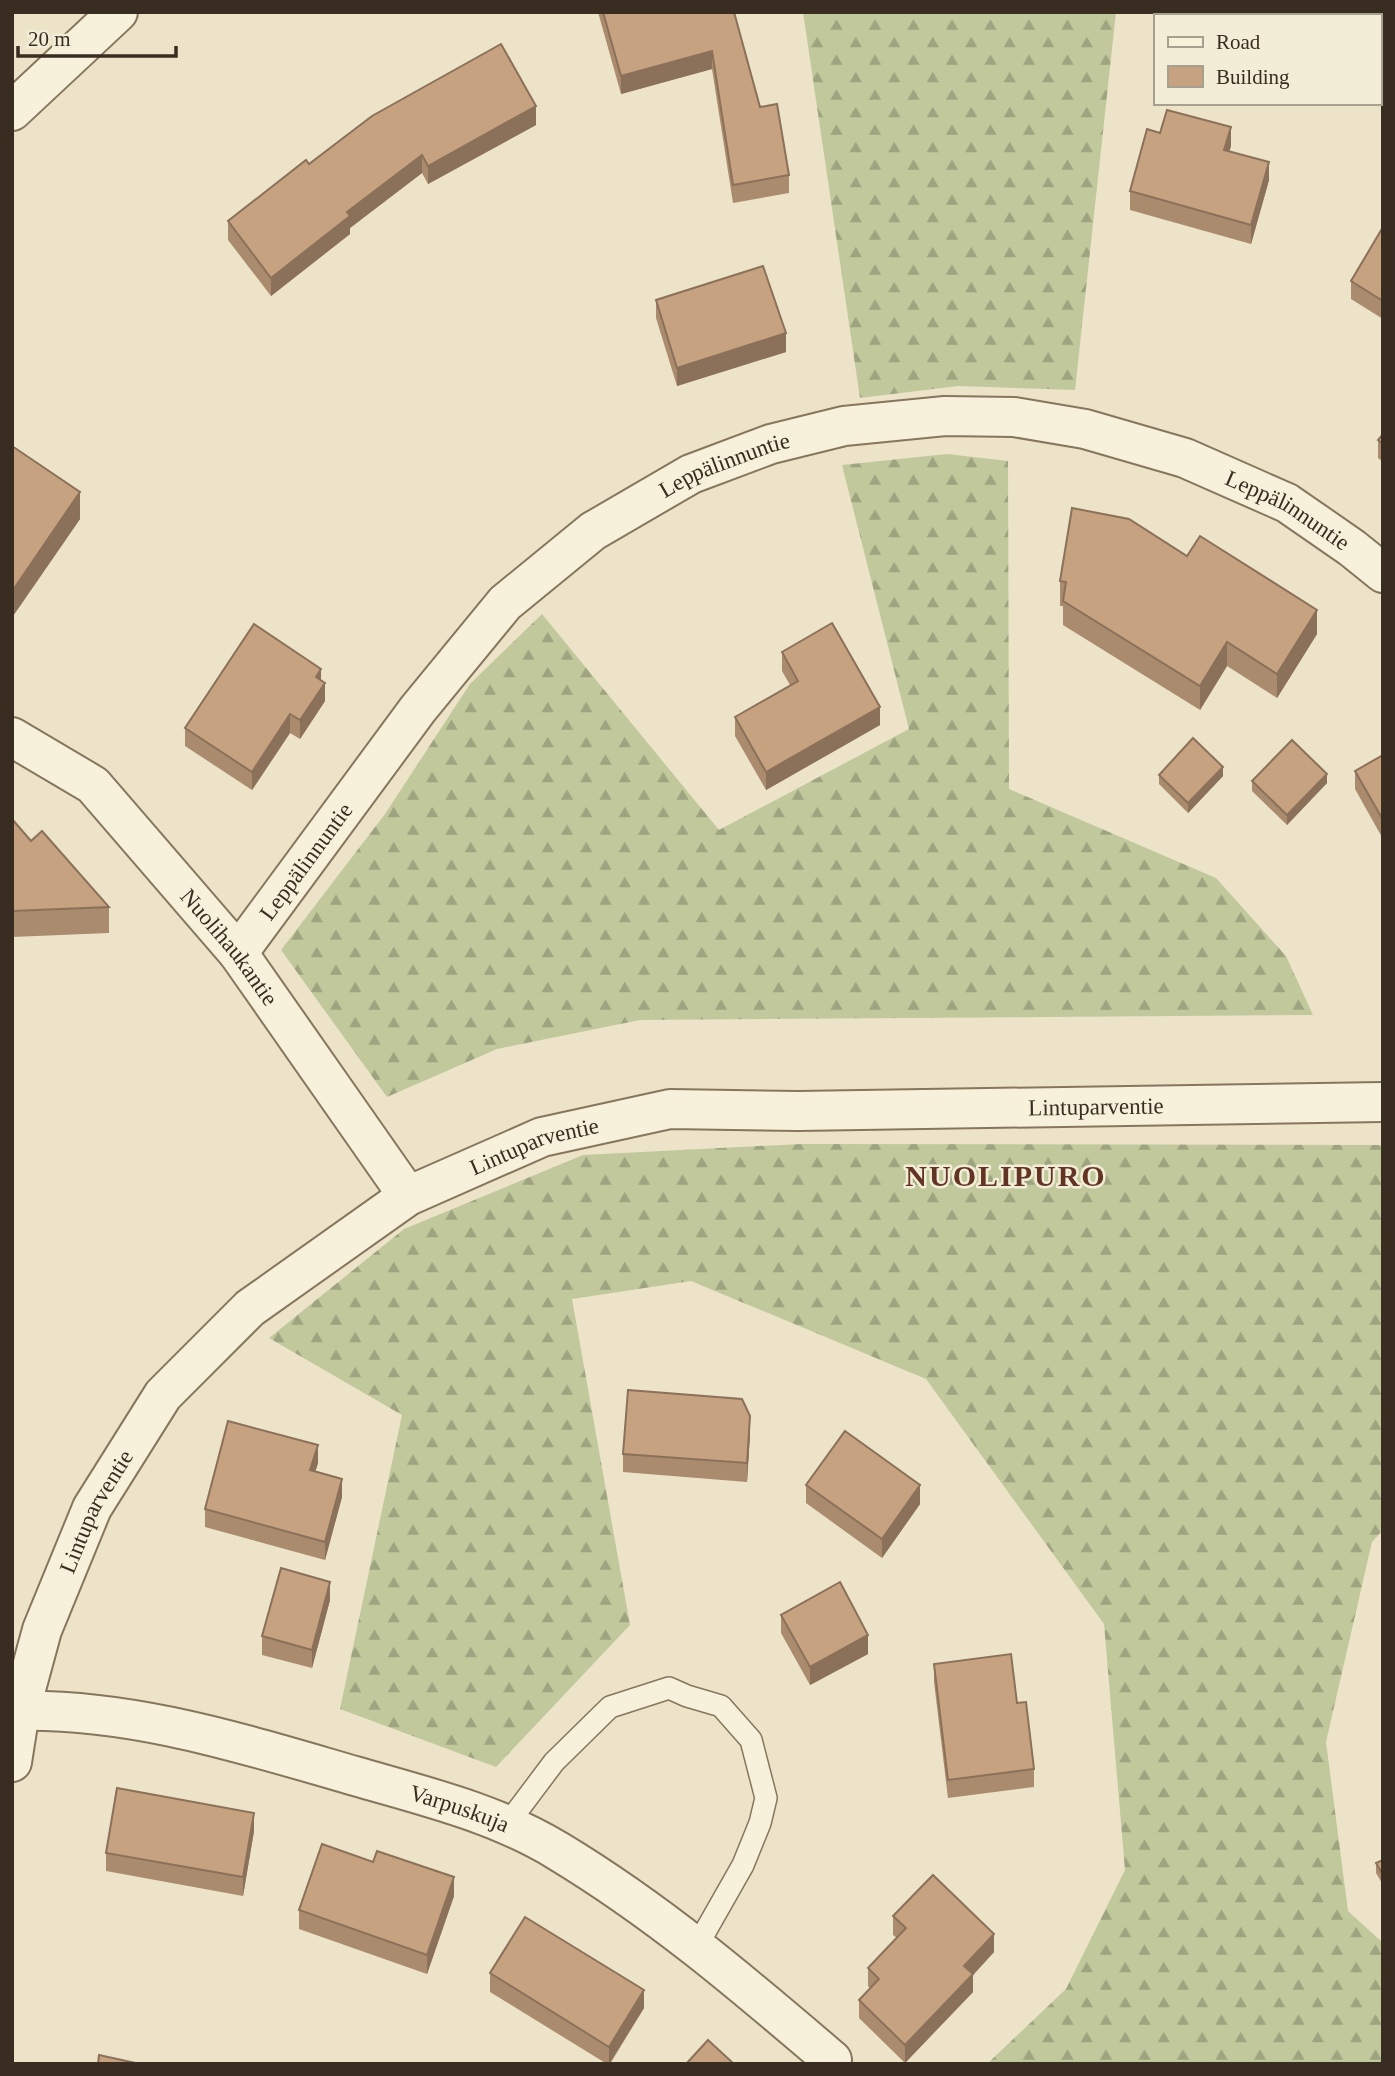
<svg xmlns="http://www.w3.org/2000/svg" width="1395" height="2076" font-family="'Times New Roman',serif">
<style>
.forest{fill:url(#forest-firs)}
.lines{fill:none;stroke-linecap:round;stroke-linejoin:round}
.lane-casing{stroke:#86765e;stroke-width:24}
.street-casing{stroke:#86765e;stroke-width:42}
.lane{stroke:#f7f0da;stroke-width:21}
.street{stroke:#f7f0da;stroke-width:38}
.wall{fill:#ab8b6e}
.shaded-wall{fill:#8b715a}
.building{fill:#c7a280;stroke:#8b715a;stroke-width:2}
.labels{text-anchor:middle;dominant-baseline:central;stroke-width:5;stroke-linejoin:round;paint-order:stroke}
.street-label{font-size:23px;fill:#382d20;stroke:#f3edd7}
.district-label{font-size:30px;font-weight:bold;letter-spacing:2px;fill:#613423;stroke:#f3edd7}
</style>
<defs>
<pattern id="forest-firs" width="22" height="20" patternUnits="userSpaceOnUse" patternTransform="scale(1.75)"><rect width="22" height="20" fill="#c1c99c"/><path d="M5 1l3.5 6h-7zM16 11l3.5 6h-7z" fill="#9ea47f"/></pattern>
</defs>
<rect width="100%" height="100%" fill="#ece3c8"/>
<g class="forest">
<polygon points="803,12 1116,12 1075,390 958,386 860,398"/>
<polygon points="947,454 1008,461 1009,789 1216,878 1286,956 1313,1015 640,1020 497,1049 387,1097 281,950 385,814 470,684 542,614 719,830 909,729 842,465"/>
<polygon points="801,1144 1383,1145 1383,1530 1372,1542 1326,1742 1348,1911 1383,1943 1383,2064 987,2064 1066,1989 1125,1870 1104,1624 926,1379 691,1281 572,1299 630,1625 496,1767 340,1709 402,1415 269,1338 404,1229 583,1155"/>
</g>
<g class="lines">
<g class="lane-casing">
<polyline id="lane" points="506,1826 554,1762 610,1707 669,1688 687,1696 721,1706 751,1740 766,1798 760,1823 743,1865 697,1946"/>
</g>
<g class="street-casing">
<g id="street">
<polyline points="12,111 118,12"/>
<path id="s1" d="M12 737 93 785 238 953 408 1196"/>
<path id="s2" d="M238 953 418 709 505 603 593 531 691 474 771 444 844 426 945 416 1014 417 1085 429 1185 458 1287 503 1352 548 1383 573"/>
<path id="s3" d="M12 1711C129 1707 244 1744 355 1776 424 1796 496 1813 558 1851 659 1912 743 1984 832 2060"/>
<path id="s4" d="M12 1762 20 1711 42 1630 92 1508 163 1395 250 1308 408 1196 542 1137 670 1109 798 1111 1383 1102"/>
</g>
</g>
<use href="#lane" class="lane"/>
<use href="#street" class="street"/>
</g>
<g class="wall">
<polygon points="598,12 734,12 760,107 789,175 789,193 733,203 712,69 621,94"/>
<polygon points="536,125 428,184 422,173 350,228 350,234 271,296 228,240 228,221 309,164"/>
<polygon points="1160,133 1231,146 1229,151 1269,180 1251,244 1130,210 1130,191"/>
<polygon points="1383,227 1383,319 1351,299 1351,281"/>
<polygon points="656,300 786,352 677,386 656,318"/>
<polygon points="1383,434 1383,462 1378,458 1378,440"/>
<polygon points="12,446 80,519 13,616 12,616"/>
<polygon points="1187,556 1317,634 1277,698 1227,666 1200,710 1063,625 1063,606 1060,606 1060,581"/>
<polygon points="782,652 880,725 766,790 735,736 735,717 790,685 782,671"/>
<polygon points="321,680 325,701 300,739 290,733 252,790 185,746 185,728"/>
<polygon points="1383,755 1383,839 1355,789 1355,771"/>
<polygon points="1159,775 1223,776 1188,813 1159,784"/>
<polygon points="1252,781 1327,783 1287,825 1252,791"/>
<polygon points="12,819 31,841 109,907 109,933 12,937"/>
<polygon points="750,1434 747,1482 623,1472 623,1454"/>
<polygon points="318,1463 315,1472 342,1497 325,1560 205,1527 205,1509"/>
<polygon points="806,1485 920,1504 882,1558 806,1503"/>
<polygon points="330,1600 312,1668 262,1655 262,1636"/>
<polygon points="781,1615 868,1654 810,1685 781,1633"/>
<polygon points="934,1664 1017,1703 1034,1769 1034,1787 948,1798 934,1682"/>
<polygon points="254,1831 243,1896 106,1871 106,1853"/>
<polygon points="1383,1860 1383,1885 1376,1873 1376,1863"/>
<polygon points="454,1896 427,1974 299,1929 299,1910"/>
<polygon points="893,1916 994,1952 973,1975 973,1992 905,2063 859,2018 859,2000 870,1988 868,1986 868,1968 897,1938 893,1935"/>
<polygon points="490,1973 644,2008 610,2064 607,2064 490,1992"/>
</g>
<g class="shaded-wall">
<polygon points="1329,12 1335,12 1334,16 1328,16"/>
<polygon points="712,51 712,69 621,94 621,76"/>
<polygon points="536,106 536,125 428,184 428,166"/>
<polygon points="1231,127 1231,146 1224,168 1224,150"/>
<polygon points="422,155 422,173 350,228 350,234 271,296 271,278 347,212"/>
<polygon points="1269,162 1269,180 1251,244 1251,225"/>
<polygon points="786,333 786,352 677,386 677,368"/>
<polygon points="80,492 80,519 13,616 13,590"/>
<polygon points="1317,610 1317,634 1277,698 1277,674"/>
<polygon points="1227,642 1227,666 1200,710 1200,686"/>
<polygon points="321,669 321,687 316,677"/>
<polygon points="325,683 325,701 300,739 300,720"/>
<polygon points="880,707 880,725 766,790 766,772"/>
<polygon points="290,714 290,733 252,790 252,772"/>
<polygon points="1223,767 1223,776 1188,813 1188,803"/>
<polygon points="1327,774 1327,783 1287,825 1287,815"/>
<polygon points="750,1416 750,1434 747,1482 747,1463"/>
<polygon points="318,1445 318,1463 310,1489 310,1470"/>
<polygon points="342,1479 342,1497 325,1560 325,1542"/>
<polygon points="920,1485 920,1504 882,1558 882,1539"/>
<polygon points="330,1582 330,1600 312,1668 312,1650"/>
<polygon points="868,1635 868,1654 810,1685 810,1667"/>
<polygon points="254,1813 254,1831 243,1896 243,1877"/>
<polygon points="454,1877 454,1896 427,1974 427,1955"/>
<polygon points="994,1934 994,1952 973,1975 973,1992 905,2063 905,2045 964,1966"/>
<polygon points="644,1990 644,2008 609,2064 609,2047"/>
</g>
<g class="building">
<polygon points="603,12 734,12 760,107 777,104 789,175 733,185 712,51 621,76"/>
<polygon points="1277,12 1329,12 1328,16 1275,16"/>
<polygon points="501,44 536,106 428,166 422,155 347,212 350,216 271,278 228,221 306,160 309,164 372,116"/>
<polygon points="1167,110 1231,127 1224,150 1269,162 1251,225 1130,191 1147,129 1160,133"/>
<polygon points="1383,227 1383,301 1351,281"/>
<polygon points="763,266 786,333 677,368 656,300"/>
<polygon points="1383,434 1383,444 1378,440"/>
<polygon points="12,446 80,492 13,590 12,589"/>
<polygon points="1072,508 1129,519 1187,556 1200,536 1317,610 1277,674 1227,642 1200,686 1063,601 1066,582 1060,581"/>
<polygon points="832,623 880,707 766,772 735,717 798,681 782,652"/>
<polygon points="254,624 321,669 316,677 325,683 300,720 290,714 252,772 185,728"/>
<polygon points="1193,738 1223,767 1188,803 1159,775"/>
<polygon points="1292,740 1327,774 1287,815 1252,781"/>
<polygon points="1383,755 1383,820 1355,771"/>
<polygon points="12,819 31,841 42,831 109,907 12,911"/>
<polygon points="628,1390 742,1399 750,1416 747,1463 623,1454"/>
<polygon points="228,1421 318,1445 310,1470 342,1479 325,1542 205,1509"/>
<polygon points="845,1431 920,1485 882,1539 806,1485"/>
<polygon points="281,1568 330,1582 312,1650 262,1636"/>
<polygon points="840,1582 868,1635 810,1667 781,1615"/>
<polygon points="1011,1654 1017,1703 1026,1702 1034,1769 948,1780 934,1664"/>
<polygon points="117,1788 254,1813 243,1877 106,1853"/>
<polygon points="322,1844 373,1862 377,1851 454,1877 427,1955 299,1910"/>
<polygon points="1383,1860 1383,1875 1376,1863"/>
<polygon points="933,1875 994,1934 964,1966 973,1974 905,2045 859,2000 879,1979 868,1968 906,1928 893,1916"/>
<polygon points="525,1917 644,1990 609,2047 490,1973"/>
<polygon points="708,2040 734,2064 686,2064"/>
<polygon points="99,2055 140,2064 98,2064"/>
</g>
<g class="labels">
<g class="street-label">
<text stroke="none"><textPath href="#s2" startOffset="702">Leppälinnuntie</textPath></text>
<text stroke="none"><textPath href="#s2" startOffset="1290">Leppälinnuntie</textPath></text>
<text stroke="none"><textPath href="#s2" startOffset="114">Leppälinnuntie</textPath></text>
<text stroke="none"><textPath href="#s1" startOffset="306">Nuolihaukantie</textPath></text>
<text stroke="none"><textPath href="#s4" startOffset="1421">Lintuparventie</textPath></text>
<text stroke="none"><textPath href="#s4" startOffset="854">Lintuparventie</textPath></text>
<text stroke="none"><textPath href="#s4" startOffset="266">Lintuparventie</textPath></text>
<text stroke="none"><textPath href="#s3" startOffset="460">Varpuskuja</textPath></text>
</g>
<g class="district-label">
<text x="1006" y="1175">NUOLIPURO</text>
</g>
</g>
<rect width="1395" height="2076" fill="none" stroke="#382d20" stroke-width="28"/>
<rect x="1154" y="14" width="228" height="91" fill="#f3edd7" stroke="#a8a08e" stroke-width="2"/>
<rect x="1168" y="37" width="35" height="10" fill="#f7f0da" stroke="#a8a08e" stroke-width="2"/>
<text x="1216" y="49" font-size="21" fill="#382d20">Road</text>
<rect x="1168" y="66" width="35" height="21" fill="#c7a280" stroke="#a8a08e" stroke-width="2"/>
<text x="1216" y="84" font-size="21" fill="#382d20">Building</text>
<path d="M18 46v10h158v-10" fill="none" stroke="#382d20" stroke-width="3.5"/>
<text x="28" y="46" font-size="21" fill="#382d20" stroke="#f3edd7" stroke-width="5" paint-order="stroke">20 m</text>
</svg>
